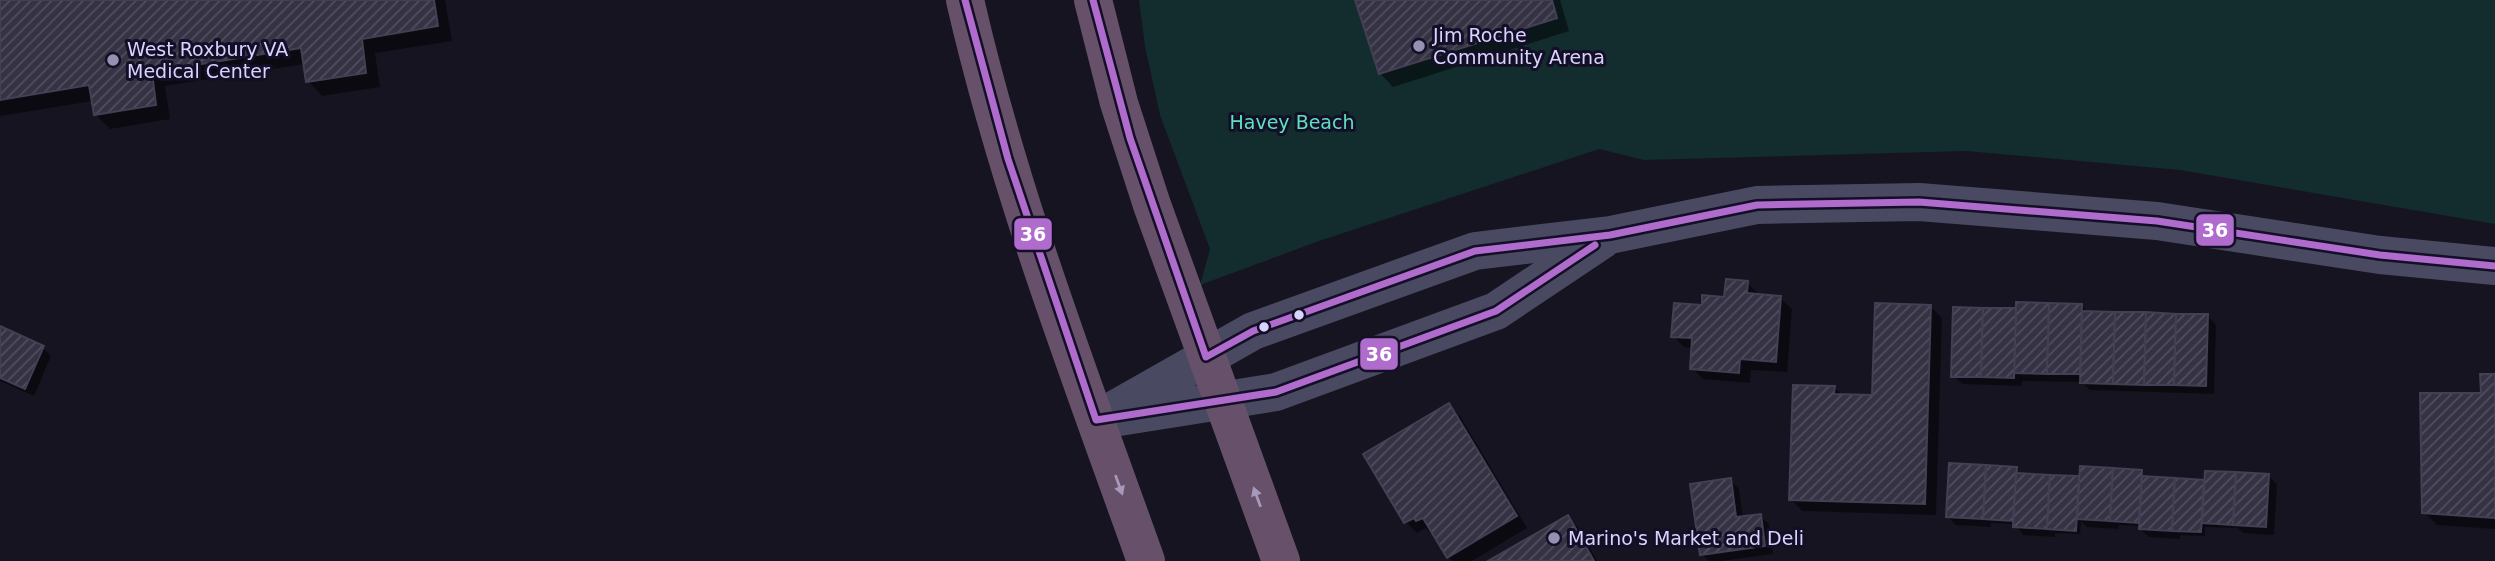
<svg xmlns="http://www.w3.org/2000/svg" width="2495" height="561" font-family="'DejaVu Sans',sans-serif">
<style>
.park{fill:#132c2d}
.shadow{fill:#0007}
.building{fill:url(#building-hatch);stroke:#433f54;stroke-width:2}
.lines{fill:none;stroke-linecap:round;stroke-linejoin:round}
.minor{stroke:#4a4962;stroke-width:38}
.highway{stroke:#67516a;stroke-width:38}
.bus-1-casing{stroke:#130f26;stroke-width:12}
.bus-1{stroke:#b06ccc;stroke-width:7}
.oneway{fill:#a699bc}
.poi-dot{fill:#9591b1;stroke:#130f26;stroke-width:2.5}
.bus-dot{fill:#d9d4ff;stroke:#130f26;stroke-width:2.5}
.labels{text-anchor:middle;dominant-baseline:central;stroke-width:6;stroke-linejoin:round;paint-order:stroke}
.poi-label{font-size:19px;fill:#d9d4ff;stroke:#130f26;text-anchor:start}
.park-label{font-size:19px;fill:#5fe0c0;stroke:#130f26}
.line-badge{stroke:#130f26;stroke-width:2.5}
.badge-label{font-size:19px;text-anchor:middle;font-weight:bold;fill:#fff}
</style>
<defs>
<pattern id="building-hatch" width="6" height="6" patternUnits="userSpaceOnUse" patternTransform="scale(1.75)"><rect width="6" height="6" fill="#343243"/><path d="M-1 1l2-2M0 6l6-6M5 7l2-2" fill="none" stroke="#514f5f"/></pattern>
</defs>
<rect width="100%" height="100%" fill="#161421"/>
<polygon class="park" points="1139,0 2495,0 2495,224 2180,170 1966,151 1644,160 1599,149 1319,241 1200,285 1210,249 1160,115 1145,46"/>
<g class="shadow">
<polygon points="0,0 445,0 452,41 375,53 380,87 322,96 308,81 305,64 165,86 170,119 110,129 96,115 93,101 0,116"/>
<polygon points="1357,0 1560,0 1569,31 1393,87 1380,73"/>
<polygon points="1747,283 1759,294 1780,298 1792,309 1787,372 1751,370 1750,383 1703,379 1692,368 1693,348 1684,347 1673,336 1703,307 1726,299"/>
<polygon points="1930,306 1942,318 1936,515 1802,511 1791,499 1834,387 1843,396 1874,397"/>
<polygon points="2082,306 2089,313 2208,316 2216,325 2214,394 2090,390 2082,382 2022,381 2022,386 1962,384 1953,376 2017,310"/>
<polygon points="0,328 43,348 51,356 34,396 0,381"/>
<polygon points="2495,376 2495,529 2437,525 2424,512 2482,394"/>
<polygon points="1449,405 1460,416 1527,528 1472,561 1452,561 1432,530 1429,532 1426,528 1417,533 1406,522"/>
<polygon points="2016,468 2020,475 2078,478 2081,481 2141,472 2145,478 2206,482 2268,476 2277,484 2274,535 2243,533 2238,528 2205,527 2205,536 2180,535 2180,539 2149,537 2140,529 2140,526 2119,525 2118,529 2087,527 2081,521 2080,534 2055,533 2055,537 2023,535 2015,524 1991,523 1991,527 1956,525 1948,517"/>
<polygon points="1730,480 1739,489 1743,518 1760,516 1769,524 1773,554 1721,561 1709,561 1702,554"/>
<polygon points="1567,517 1579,528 1597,561 1491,561"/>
</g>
<g class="building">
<polygon points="0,0 434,0 438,26 362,39 366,73 306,82 301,48 152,72 156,105 94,115 89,85 0,100"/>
<polygon points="1355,0 1552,0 1557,18 1379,74"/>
<polygon points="1726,279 1748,281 1747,293 1781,296 1776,362 1740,359 1739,373 1690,369 1692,338 1671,337 1674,303 1702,305 1702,295 1724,297"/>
<polygon points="2016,302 2049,303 2047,374 2014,373"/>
<polygon points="1875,303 1931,305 1925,504 1789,500 1793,385 1835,386 1834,394 1872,395"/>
<polygon points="2049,303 2082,304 2080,374 2047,374"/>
<polygon points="1953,307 1983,308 1981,377 1951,377"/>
<polygon points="1983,308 2016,308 2014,378 1981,377"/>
<polygon points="2082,311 2115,312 2113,384 2080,383"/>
<polygon points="2115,312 2146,312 2144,385 2113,384"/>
<polygon points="2146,312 2176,314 2174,385 2144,385"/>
<polygon points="2176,314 2208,314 2206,386 2174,385"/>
<polygon points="0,326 44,346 25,389 0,378"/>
<polygon points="2480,374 2495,374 2495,518 2422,513 2420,393 2481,393"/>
<polygon points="1449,403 1517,516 1447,558 1423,518 1416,521 1414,518 1404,523 1363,454"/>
<polygon points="1949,463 1986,465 1983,519 1946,517"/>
<polygon points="1986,465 2017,467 2013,521 1983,519"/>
<polygon points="2080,466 2113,468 2110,521 2077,519"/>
<polygon points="2113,468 2142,470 2139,523 2110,521"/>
<polygon points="2205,471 2236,472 2233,525 2202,523"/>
<polygon points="2236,472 2269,474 2266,527 2233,525"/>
<polygon points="2016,473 2050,475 2047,529 2013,527"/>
<polygon points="2050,475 2079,476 2076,531 2047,529"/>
<polygon points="2142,476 2175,478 2172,531 2139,529"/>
<polygon points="1731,478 1736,517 1761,514 1765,546 1700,555 1690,484"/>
<polygon points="2175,478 2204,480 2201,532 2172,531"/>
<polygon points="1568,515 1594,561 1488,561"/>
</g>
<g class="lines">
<g class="minor">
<polyline points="1119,417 1276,392 1496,311 1602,240"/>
<polyline points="1096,420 1253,331 1475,251 1610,235 1757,205 1919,202 2157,221 2380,255 2495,266"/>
</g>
<g class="highway">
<path d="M965 0C1009 192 1080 376 1146 561"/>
<polyline points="1093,0 1119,103 1152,205 1281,561"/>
</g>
<g class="bus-1-casing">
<g id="bus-1">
<polyline points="965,0 1008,159 1096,420 1276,392 1496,311 1595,245"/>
<polyline points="1093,0 1130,138 1206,357 1253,331 1475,251 1610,235 1757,205 1919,202 2157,221 2380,255 2495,266"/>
</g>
</g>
<use href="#bus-1" class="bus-1"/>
</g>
<defs><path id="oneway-solid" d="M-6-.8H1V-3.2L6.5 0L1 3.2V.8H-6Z" transform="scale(1.75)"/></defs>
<g class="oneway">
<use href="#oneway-solid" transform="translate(1119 485) rotate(70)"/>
<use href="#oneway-solid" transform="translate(1257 497) rotate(-110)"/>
</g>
<g class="poi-dot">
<circle cx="1419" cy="46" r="7"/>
<circle cx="113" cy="60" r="7"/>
<circle cx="1554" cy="538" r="7"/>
</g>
<g class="bus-dot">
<circle cx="1299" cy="315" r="6"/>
<circle cx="1264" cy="327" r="6"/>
</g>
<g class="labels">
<g class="poi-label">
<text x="1433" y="35">Jim Roche<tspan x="1433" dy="22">Community Arena</tspan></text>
<text x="127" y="49">West Roxbury VA<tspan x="127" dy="22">Medical Center</tspan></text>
<text x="1568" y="538">Marino's Market and Deli</text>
</g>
<g class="park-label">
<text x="1292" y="122">Havey Beach</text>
</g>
</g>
<g class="line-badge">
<rect x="2195" y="213" width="40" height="34" rx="7" fill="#b06ccc"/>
<rect x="1013" y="217" width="40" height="34" rx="7" fill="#b06ccc"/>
<rect x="1359" y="337" width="40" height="34" rx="7" fill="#b06ccc"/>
</g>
<g class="badge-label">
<text x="2215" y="237">36</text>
<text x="1033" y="241">36</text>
<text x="1379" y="361">36</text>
</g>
</svg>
